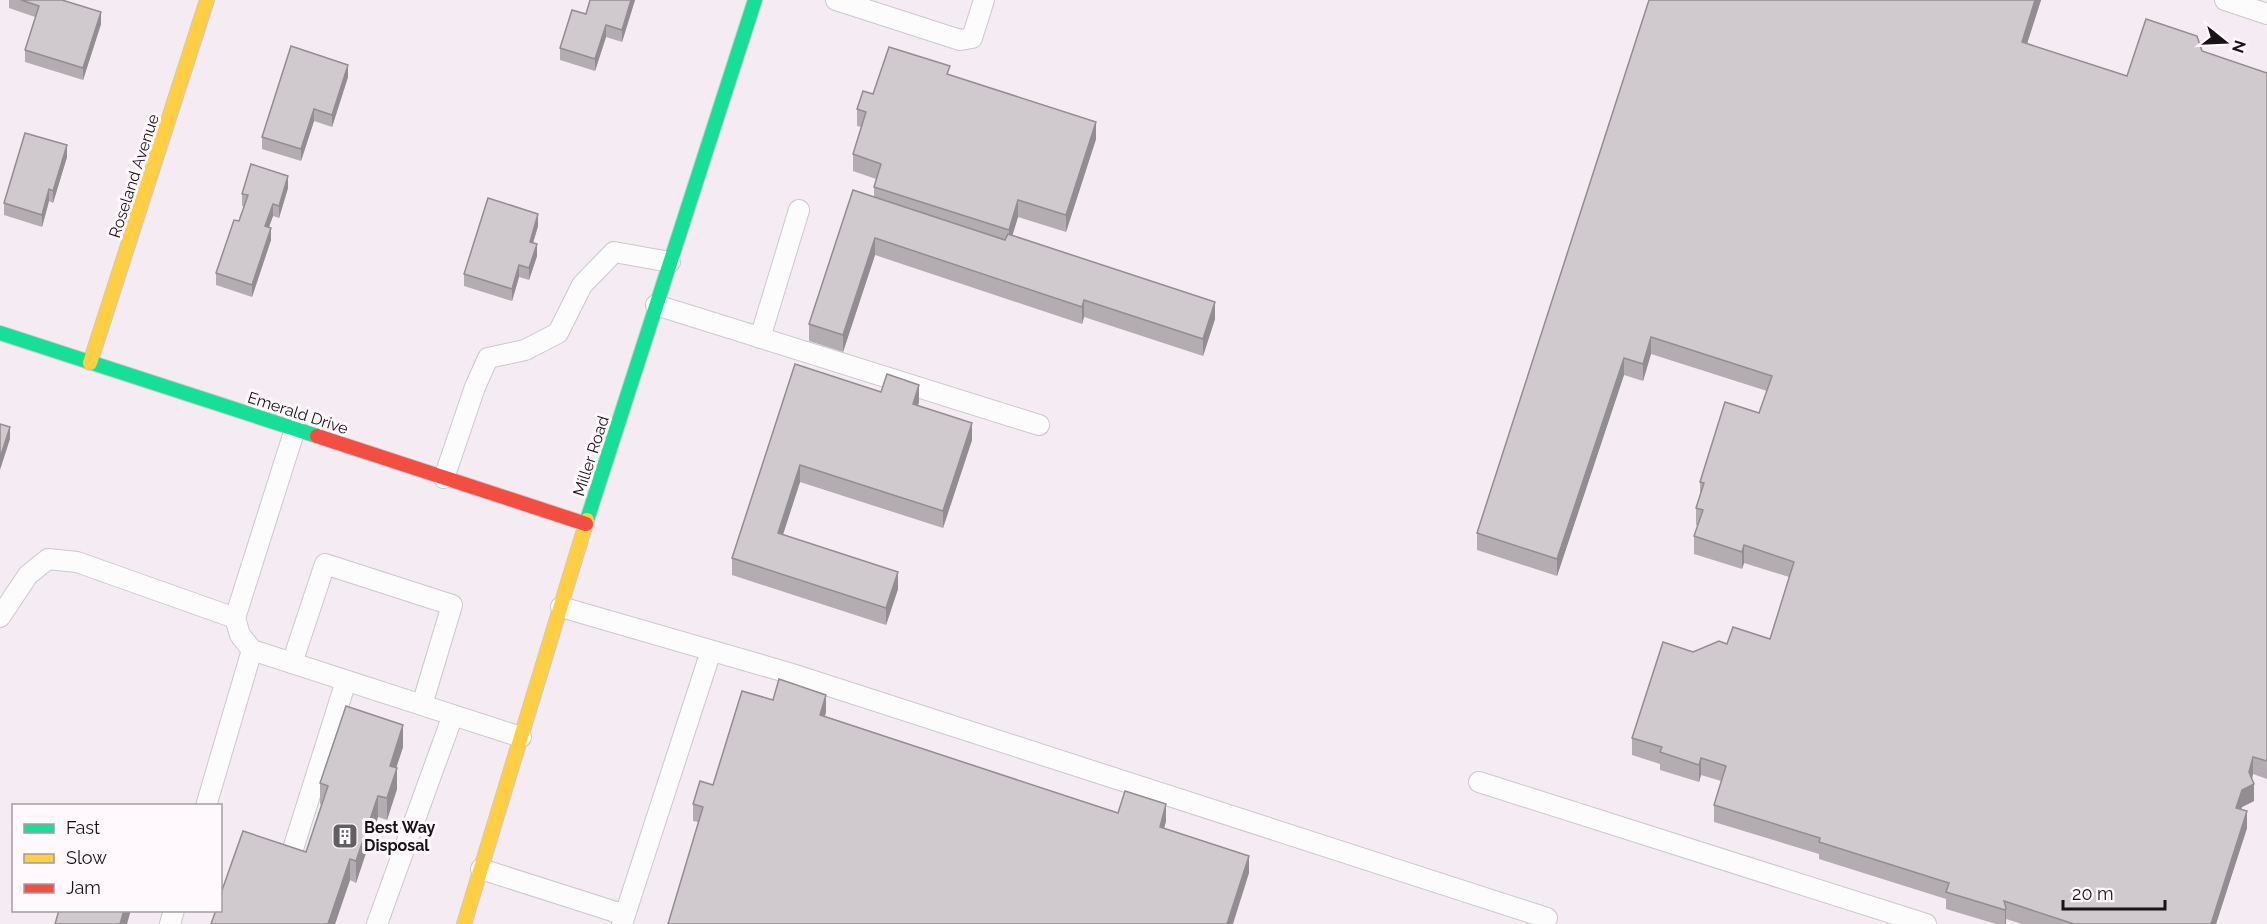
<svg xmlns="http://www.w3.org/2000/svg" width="2267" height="924" font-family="Raleway,sans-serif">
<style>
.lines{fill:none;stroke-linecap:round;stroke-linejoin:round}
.lane-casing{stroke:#cdc7cb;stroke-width:22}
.fast-casing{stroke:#cdc7cb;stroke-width:16}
.slow-casing{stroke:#cdc7cb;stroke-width:16}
.jam-casing{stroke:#cdc7cb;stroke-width:16}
.lane{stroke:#fdfcfd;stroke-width:20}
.fast{stroke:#16e098;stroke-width:14}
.slow{stroke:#ffcf43;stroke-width:14}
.jam{stroke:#f24e42;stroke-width:14}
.wall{fill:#b3adb1}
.shaded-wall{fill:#928d90}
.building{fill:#d0c9ce;stroke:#928d90;stroke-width:1.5}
.labels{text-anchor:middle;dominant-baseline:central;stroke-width:6;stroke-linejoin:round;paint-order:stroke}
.street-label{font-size:16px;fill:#171316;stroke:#fff9fd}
.poi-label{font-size:16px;font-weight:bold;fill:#171316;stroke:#fff9fd;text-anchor:start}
</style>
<rect width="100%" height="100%" fill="#f4ecf2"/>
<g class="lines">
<g class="lane-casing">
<g id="lane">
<polyline points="836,0 960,40 972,38 984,0"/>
<polyline points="2225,0 2267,14"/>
<polyline points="656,305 1039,425"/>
<polyline points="760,338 799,210"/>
<polyline points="295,429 235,618 240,635 252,650 521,737"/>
<polyline points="444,478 475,387 488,358 525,350 558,333 582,285 614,252 670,262"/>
<polyline points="561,607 789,673 1547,918"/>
<polyline points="0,617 28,575 48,559 77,562 235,618"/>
<polyline points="292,663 325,564 452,605 422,705"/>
<polyline points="1479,782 1926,924"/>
<polyline points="206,806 252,650"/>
<polyline points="293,849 346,681"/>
<polyline points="481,869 625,915"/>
<polyline points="170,924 174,910"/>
<polyline points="377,924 453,715"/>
<polyline points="622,924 711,651"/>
</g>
</g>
<g class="fast-casing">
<g id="fast">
<polyline points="0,333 317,436"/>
<polyline points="587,520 755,0"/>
</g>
</g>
<g class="slow-casing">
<g id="slow">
<polyline points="90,363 207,0"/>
<polyline points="464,924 587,520"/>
</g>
</g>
<g class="jam-casing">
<polyline id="jam" points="317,436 586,524"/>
</g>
<use href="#lane" class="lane"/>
<use href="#fast" class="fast"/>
<use href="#slow" class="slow"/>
<use href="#jam" class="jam"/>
</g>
<g class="wall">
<polygon points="9,0 62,0 101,24 83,80 25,62 25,50 35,17 9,8"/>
<polygon points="590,0 635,0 622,42 606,37 595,71 560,60 560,48 586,14"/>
<polygon points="1649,0 2041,0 2027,44 2127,76 2202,51 2267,73 2267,779 2253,774 2252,779 2254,801 2242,807 2241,809 2247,828 2216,924 2022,924 2006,919 2006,924 1996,924 1946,909 1946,899 1819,859 1819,854 1714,822 1714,805 1721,781 1701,775 1699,782 1660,770 1660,764 1632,755 1632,738 1693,652 1727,644 1770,639 1789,577 1744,563 1742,569 1694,554 1694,536 1698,526 1696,525 1696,508 1700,497 1700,482 1759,413 1767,391 1651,354 1643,381 1624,375 1557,576 1477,550 1477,533"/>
<polygon points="950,75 1096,139 1066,232 1018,217 1012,235 1215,319 1203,356 1084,317 1082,324 875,255 843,352 809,341 809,324 874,196 874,187 876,179 853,171 853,154 861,127 857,126 857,109 873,94"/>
<polygon points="348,77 332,127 314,121 301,161 262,149 262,137"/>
<polygon points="67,157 53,203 49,201 42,227 4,215 4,203"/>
<polygon points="288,188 279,218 273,216 269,227 271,240 252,297 216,285 216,273 239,221 244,206 242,206 242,194"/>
<polygon points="538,226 533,243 537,256 529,280 519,277 512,301 464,286 464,274"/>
<polygon points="795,364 881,392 919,402 918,405 972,440 943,528 800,482 783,534 898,589 886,625 732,575 732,558"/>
<polygon points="773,700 826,712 825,716 1118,813 1166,821 1164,828 1249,873 698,822 693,821 693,804 713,785"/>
<polygon points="403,747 396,768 397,789 387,820 378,817 356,883 350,880 335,924 211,924 306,852 321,805 320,804 320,783"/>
</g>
<g class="shaded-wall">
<polygon points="631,0 635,0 622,42 622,30"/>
<polygon points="2035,0 2041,0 2022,59 2022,42"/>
<polygon points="101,12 101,24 83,80 83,68"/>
<polygon points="606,25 606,37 595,71 595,59"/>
<polygon points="348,65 348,77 332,127 332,115"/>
<polygon points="314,109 314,121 301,161 301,149"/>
<polygon points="1096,122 1096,139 1066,232 1066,215"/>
<polygon points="67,145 67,157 53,203 53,191"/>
<polygon points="288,176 288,188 279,218 279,206"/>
<polygon points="49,189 49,201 42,227 42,215"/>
<polygon points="1018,200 1018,217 1009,247 1009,230"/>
<polygon points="273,204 273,216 265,238 265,226"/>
<polygon points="538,214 538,226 530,253 530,242"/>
<polygon points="271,228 271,240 252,297 252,285"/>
<polygon points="875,238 875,255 843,352 843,335"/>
<polygon points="537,244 537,256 529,280 529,268"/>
<polygon points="519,265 519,277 512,301 512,289"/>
<polygon points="1084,300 1084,317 1082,324 1082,307"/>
<polygon points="1215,302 1215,319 1203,356 1203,339"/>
<polygon points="1651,337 1651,354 1643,381 1643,364"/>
<polygon points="1624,358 1624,375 1557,576 1557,559"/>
<polygon points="919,385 919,402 913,421 913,404"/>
<polygon points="972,423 972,440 943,528 943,511"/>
<polygon points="10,427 10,439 0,470 0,458"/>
<polygon points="800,465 800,482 778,550 778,533"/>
<polygon points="1744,545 1744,563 1742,569 1742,552"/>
<polygon points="898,572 898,589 886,625 886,608"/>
<polygon points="826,695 826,712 820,732 820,715"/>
<polygon points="403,725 403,747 390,787 390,766"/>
<polygon points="2253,757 2253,774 2250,786 2254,784 2254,801 2242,807 2236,825 2236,808"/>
<polygon points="1701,758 1701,775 1699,782 1699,765"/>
<polygon points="397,768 397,789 387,820 387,798"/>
<polygon points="378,796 378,817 356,883 356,861"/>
<polygon points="1166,804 1166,821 1160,844 1160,827"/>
<polygon points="2247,811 2247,828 2216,924 2211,924"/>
<polygon points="1249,856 1249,873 1233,924 1227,924"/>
<polygon points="350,859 350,880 335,924 328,924"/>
<polygon points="2006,908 2006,924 2005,924 2005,910"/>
<polygon points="124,910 131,910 127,924 120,924"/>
</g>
<g class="building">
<polygon points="21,0 62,0 101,12 83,68 25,50 39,6"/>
<polygon points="590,0 631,0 622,30 606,25 595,59 560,48 572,10 586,14"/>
<polygon points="1649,0 2035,0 2022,42 2127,76 2146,19 2197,36 2202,51 2267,73 2267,761 2253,757 2249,772 2254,784 2242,790 2236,808 2247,811 2211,924 2074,924 2004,901 2006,908 2005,910 1946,892 1949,883 1819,842 1820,838 1714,805 1726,766 1701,758 1699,765 1660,752 1662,747 1632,738 1663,642 1693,652 1719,641 1727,644 1733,627 1770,639 1794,562 1744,545 1742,552 1694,536 1703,510 1696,508 1704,483 1700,482 1725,402 1759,413 1772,376 1651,337 1643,364 1624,358 1557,559 1477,533"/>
<polygon points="291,46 348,65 332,115 314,109 301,149 262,137"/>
<polygon points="889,47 950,66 947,74 1096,122 1066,215 1018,200 1009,230 874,187 881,164 853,154 866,112 857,109 863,91 873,94"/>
<polygon points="25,133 67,145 53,191 49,189 42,215 4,203"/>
<polygon points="251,164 288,176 279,206 273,204 265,226 271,228 252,285 216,273 234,220 239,221 248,195 242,194"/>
<polygon points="853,190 1005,240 1008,234 1215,302 1203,339 1084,300 1082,307 875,238 843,335 809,324"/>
<polygon points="488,198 538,214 530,242 537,244 529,268 519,265 512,289 464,274"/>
<polygon points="795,364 881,392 887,374 919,385 913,404 972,423 943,511 800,465 778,533 898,572 886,608 732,558"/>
<polygon points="0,424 10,427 0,458"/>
<polygon points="779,679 826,695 820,715 1118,813 1125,791 1166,804 1160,827 1249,856 1227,924 668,924 703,807 693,804 700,781 713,785 742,691 773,700"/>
<polygon points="346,706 403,725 390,766 397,768 387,798 378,796 356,861 350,859 328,924 211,924 216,910 220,910 220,896 243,831 306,852 328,786 320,783"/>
<polygon points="59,910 124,910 120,924 55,924"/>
</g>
<defs>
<g id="building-square" transform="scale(1.35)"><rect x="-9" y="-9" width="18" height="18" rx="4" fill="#645f63" stroke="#fff9fd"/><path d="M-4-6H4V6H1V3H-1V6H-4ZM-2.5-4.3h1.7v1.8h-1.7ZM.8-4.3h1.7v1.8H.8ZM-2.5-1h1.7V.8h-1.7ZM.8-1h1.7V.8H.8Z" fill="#fff"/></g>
</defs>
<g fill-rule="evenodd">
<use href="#building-square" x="345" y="836"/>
</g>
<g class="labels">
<g class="street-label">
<text transform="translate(134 176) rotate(-72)">Roseland Avenue</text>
<text transform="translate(298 413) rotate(18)">Emerald Drive</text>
<text transform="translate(591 456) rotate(-72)">Miller Road</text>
</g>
<g class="poi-label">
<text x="364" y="827">Best Way<tspan x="364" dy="18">Disposal</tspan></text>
</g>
</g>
<rect x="12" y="804" width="210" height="108" fill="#fff9fd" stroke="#a29da1" stroke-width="1.5"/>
<rect x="24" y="824" width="30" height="9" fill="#16e098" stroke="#a29da1" stroke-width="1.5"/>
<text x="66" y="834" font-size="18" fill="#171316">Fast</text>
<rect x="24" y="854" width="30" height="9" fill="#ffcf43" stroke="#a29da1" stroke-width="1.5"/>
<text x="66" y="864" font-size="18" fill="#171316">Slow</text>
<rect x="24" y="884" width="30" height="9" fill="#f24e42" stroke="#a29da1" stroke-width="1.5"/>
<text x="66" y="894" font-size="18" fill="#171316">Jam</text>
<g transform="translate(2225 42) rotate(108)" stroke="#fff9fd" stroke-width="4.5" paint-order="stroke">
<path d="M0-4.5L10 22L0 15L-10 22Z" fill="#171316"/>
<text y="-9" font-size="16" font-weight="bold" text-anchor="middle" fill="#171316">N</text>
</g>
<path d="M2063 900v9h102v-9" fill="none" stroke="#171316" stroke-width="3"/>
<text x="2072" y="900" font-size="18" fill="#171316" stroke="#fff9fd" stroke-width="4.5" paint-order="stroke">20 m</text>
</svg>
